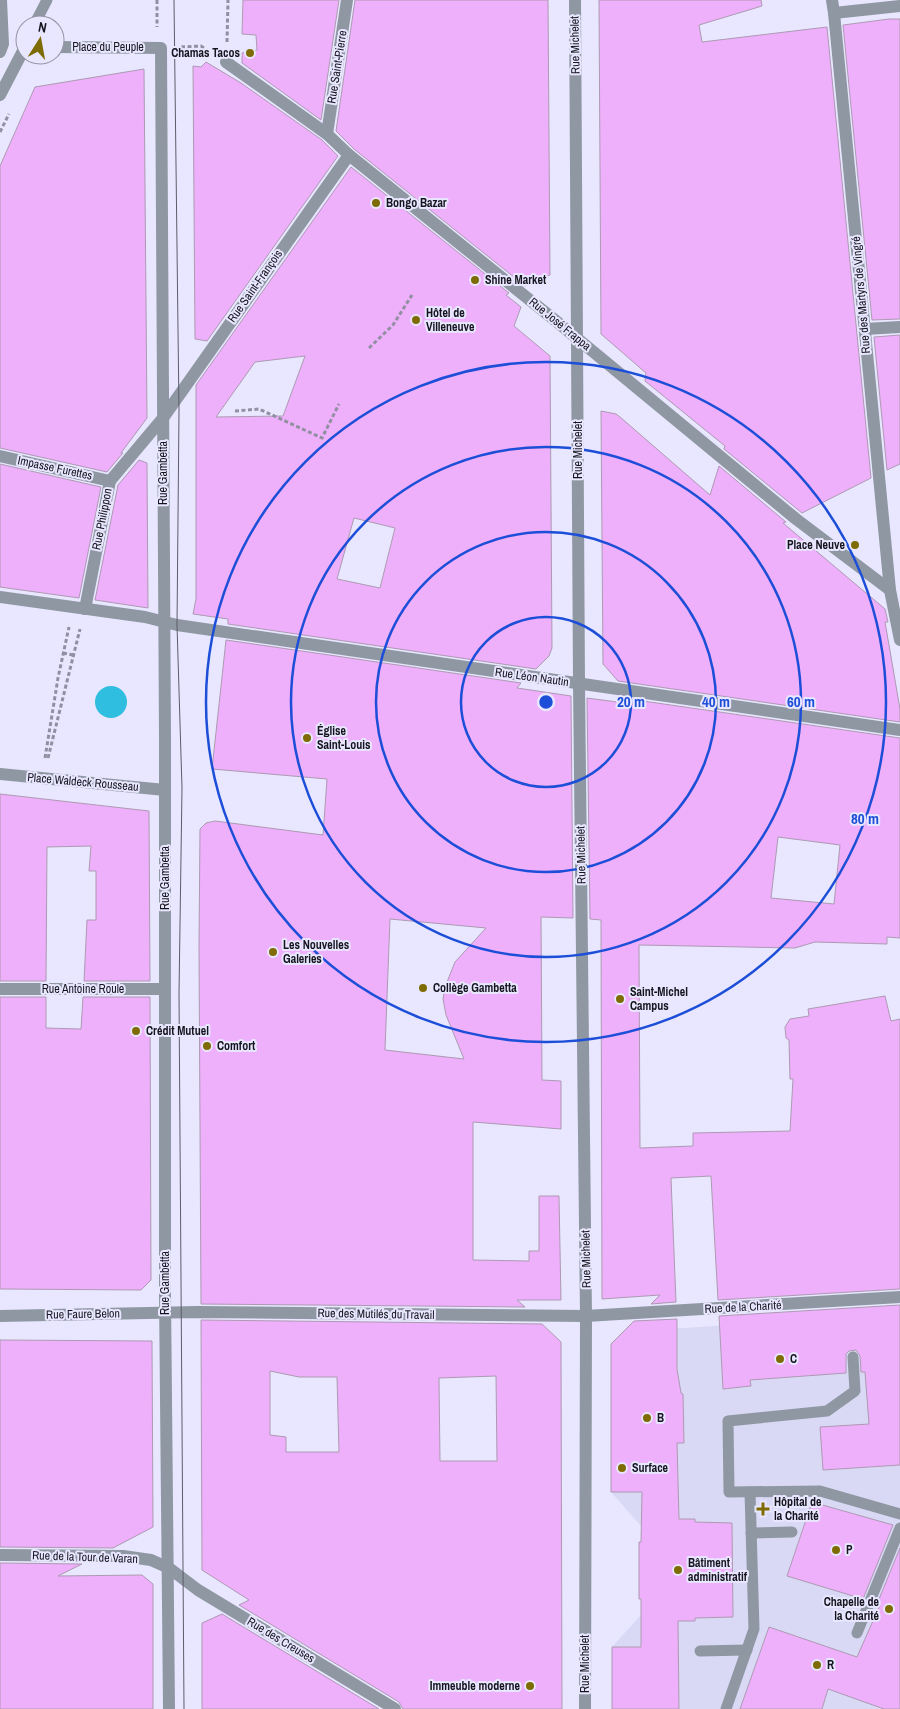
<svg xmlns="http://www.w3.org/2000/svg" width="900" height="1709" font-family="'Archivo Narrow',sans-serif">
<style>
.built{fill:#d9d9f6}
.water{fill:#2fbedf}
.building{fill:#eeaffb;stroke:#ad9ab2;fill-rule:evenodd}
.lines{fill:none;stroke-linecap:round;stroke-linejoin:round}
.path{stroke:#9190a2;stroke-width:3;stroke-dasharray:4 2.5;stroke-linecap:butt}
.service{stroke:#8f98a2;stroke-width:11}
.pedestrian{stroke:#8f98a2;stroke-width:12}
.minor{stroke:#8f98a2;stroke-width:12}
.tram{stroke:#5d5c6a;stroke-width:1}
.ring{fill:none;stroke:#1d4ed8;stroke-width:2.5}
.poi-dot{fill:#7e6b04;stroke:#e8e7ff;stroke-width:2}
.labels{text-anchor:middle;dominant-baseline:central;stroke-width:4;stroke-linejoin:round;paint-order:stroke}
.street-label{font-size:12px;fill:#16151f;stroke:#e8e7ff}
.poi-label{font-size:12px;font-weight:bold;fill:#16151f;stroke:#e8e7ff;text-anchor:start}
.centre{fill:#1d4ed8;stroke:#e8e7ff;stroke-width:2.5}
.ring-label{font-size:15px;text-anchor:middle;font-weight:bold;fill:#1d4ed8;stroke:#e8e7ff;stroke-width:4;stroke-linejoin:round;paint-order:stroke}
</style>
<rect width="100%" height="100%" fill="#e8e7ff"/>
<polygon class="built" points="900,1314 900,1709 612,1709 612,1647 641,1615 641,1599 639,1599 639,1542 641,1542 641,1526 611,1492 611,1344 623,1332"/>
<circle class="water" cx="111" cy="702" r="16"/>
<g class="building">
<polygon points="243,0 339,0 321,120 242,63 242,53 257,50 256,35 242,34"/>
<polygon points="355,0 548,0 550,275 525,286 354,149 336,131"/>
<polygon points="599,0 761,0 762,6 699,25 702,42 827,27 871,478 802,513 724,449 725,446 645,381 646,373 601,334"/>
<polygon points="889,19 900,19 900,319 872,320 843,25"/>
<polygon points="206,62 241,83 322,140 338,156 207,341 195,339 193,66 201,67"/>
<polygon points="144,69 147,418 121,453 123,453 107,472 0,448 0,166 35,87"/>
<path d="M351 167 509 293 506 295 521 307 514 326 550 356 552 648 549 656 536 669 228 624V619L193 614 196 599V385ZM305 356 283 416 216 417 255 362ZM354 518 395 528 380 588 337 579Z"/>
<polygon points="900,335 900,464 887,470 874,337"/>
<polygon points="601,411 616,414 620,417 710,495 719,466 786,522 783,523 885,609 888,622 885,622 900,709 900,722 618,681 603,664"/>
<polygon points="139,460 147,463 148,608 95,600 118,485"/>
<polygon points="0,464 101,487 79,598 0,587"/>
<path d="M226 640 521 683 517 688 571 696 573 918 541 917 542 1080 561 1081V1129L473 1122V1260L529 1261V1251H539V1196H559L561 1300H517L525 1307 201 1304 199 947 200 829 206 823 215 821 323 835 327 779 212 769ZM390 919 486 928 455 962 445 987 443 999 446 1015 464 1059 385 1050Z"/>
<path d="M587 698 640 705 636 700 900 738V938L887 937V944L815 942 795 948 639 945 640 1148 693 1146V1133L790 1131 793 1079H790L789 1040 786 1038 785 1027 790 1019 809 1016 808 1009 885 996 891 1021 900 1019V1289L718 1300 711 1176 671 1178 676 1302 651 1304 660 1295 602 1299 601 920 590 919ZM778 837 840 845 834 904 771 898Z"/>
<polygon points="0,794 149,811 150,981 84,981 87,920 96,920 96,871 89,871 91,846 47,847 46,981 0,981"/>
<polygon points="0,997 46,997 46,1028 81,1029 83,997 150,997 151,1280 141,1290 0,1289"/>
<polygon points="900,1305 900,1465 823,1470 820,1427 869,1424 865,1372 861,1372 860,1356 856,1350 849,1351 846,1354 846,1373 750,1380 751,1386 723,1389 719,1316"/>
<polygon points="677,1319 677,1369 681,1393 683,1394 684,1443 677,1443 679,1519 695,1519 695,1522 732,1523 733,1617 695,1618 695,1621 678,1621 679,1709 612,1709 612,1647 641,1647 641,1599 639,1599 639,1542 641,1542 642,1492 611,1492 611,1344 634,1321"/>
<path d="M201 1320 542 1324 561 1342 562 1709H403L399 1702 239 1605 249 1600 202 1570ZM270 1371 299 1377H337L339 1452H286V1437L270 1435ZM496 1376 497 1461H440L439 1378Z"/>
<polygon points="0,1340 152,1341 153,1527 113,1548 0,1547"/>
<polygon points="812,1502 893,1525 863,1599 787,1576"/>
<polygon points="900,1548 900,1709 884,1709 828,1689 822,1709 740,1709 769,1627 857,1657 880,1605 877,1604"/>
<polygon points="0,1563 82,1564 58,1576 142,1575 153,1584 153,1709 0,1709"/>
<polygon points="222,1614 379,1709 202,1709 202,1623"/>
</g>
<g class="lines">
<g class="path">
<polyline points="157,0 157,27"/>
<polyline points="227,42 228,0"/>
<polyline points="181,47 201,46 210,52"/>
<polyline points="0,132 9,114"/>
<polyline points="369,348 393,325 412,295"/>
<polyline points="235,411 259,409 322,438 339,404"/>
<polyline points="63,653 73,655"/>
<polyline points="45,758 58,678 69,627"/>
<polyline points="48,758 80,629"/>
</g>
<g class="service">
<polyline points="34,25 47,0"/>
<polyline points="853,1357 855,1391 827,1411 728,1421 729,1492 820,1491 900,1514"/>
<polyline points="751,1533 792,1532"/>
<polyline points="857,1633 900,1528"/>
<polyline points="700,1651 747,1650"/>
<polyline points="726,1709 754,1629 750,1492"/>
</g>
<g class="pedestrian">
<polyline points="832,0 834,13 890,590 900,640"/>
<polyline points="834,13 900,6"/>
<polyline points="0,52 3,44 1,0"/>
<polyline points="226,62 327,134 349,155 556,321 796,519 890,590"/>
<polyline points="327,134 347,0"/>
<polyline points="865,329 900,327"/>
<polyline points="0,456 110,481"/>
<polyline points="0,597 145,617 177,625 900,730"/>
<polyline points="85,609 110,481 163,418 349,155"/>
<polyline points="0,774 165,790"/>
</g>
<g class="minor">
<polyline points="575,0 579,684 586,1316 585,1709"/>
<polyline points="55,47 161,48 165,736 165,1295 169,1709"/>
<polyline points="0,95 25,47"/>
<polyline points="0,989 165,989"/>
<polyline points="0,1316 197,1312 586,1316 900,1297"/>
<polyline points="0,1555 123,1556 151,1560 169,1568 198,1590 395,1709"/>
</g>
<polyline class="tram" points="174,0 179,411 177,625 182,788 179,993 184,1709"/>
</g>
<g class="ring">
<circle cx="546" cy="702" r="85"/>
<circle cx="546" cy="702" r="170"/>
<circle cx="546" cy="702" r="255"/>
<circle cx="546" cy="702" r="340"/>
</g>
<g class="poi-dot">
<circle cx="250" cy="53" r="5"/>
<circle cx="376" cy="203" r="5"/>
<circle cx="475" cy="280" r="5"/>
<circle cx="416" cy="320" r="5"/>
<circle cx="855" cy="545" r="5"/>
<circle cx="307" cy="738" r="5"/>
<circle cx="273" cy="952" r="5"/>
<circle cx="423" cy="988" r="5"/>
<circle cx="620" cy="999" r="5"/>
<circle cx="136" cy="1031" r="5"/>
<circle cx="207" cy="1046" r="5"/>
<circle cx="780" cy="1359" r="5"/>
<circle cx="647" cy="1418" r="5"/>
<circle cx="622" cy="1468" r="5"/>
<path d="M760.5 1501.5h5v5h5v5h-5v5h-5v-5h-5v-5h5z"/>
<circle cx="836" cy="1550" r="5"/>
<circle cx="678" cy="1570" r="5"/>
<circle cx="889" cy="1609" r="5"/>
<circle cx="817" cy="1665" r="5"/>
<circle cx="530" cy="1686" r="5"/>
</g>
<g class="labels">
<g class="street-label">
<text transform="translate(575 45) rotate(-91)">Rue Michelet</text>
<text x="108" y="47">Place du Peuple</text>
<text transform="translate(337 67) rotate(-81)">Rue Saint-Pierre</text>
<text transform="translate(255 286) rotate(-55)">Rue Saint-François</text>
<text transform="translate(861 295) rotate(-95)">Rue des Martyrs de Vingré</text>
<text transform="translate(560 324) rotate(39)">Rue José Frappa</text>
<text transform="translate(578 450) rotate(-90)">Rue Michelet</text>
<text transform="translate(55 468) rotate(12)">Impasse Furettes</text>
<text transform="translate(163 473) rotate(-90)">Rue Gambetta</text>
<text transform="translate(102 519) rotate(-79)">Rue Philippon</text>
<text transform="translate(532 677) rotate(8)">Rue Léon Nautin</text>
<text transform="translate(83 782) rotate(5)">Place Waldeck Rousseau</text>
<text transform="translate(581 855) rotate(-91)">Rue Michelet</text>
<text transform="translate(165 878) rotate(-90)">Rue Gambetta</text>
<text x="83" y="989">Rue Antoine Roule</text>
<text transform="translate(586 1259) rotate(-91)">Rue Michelet</text>
<text transform="translate(165 1283) rotate(-90)">Rue Gambetta</text>
<text transform="translate(743 1307) rotate(-3)">Rue de la Charité</text>
<text transform="translate(83 1314) rotate(-1)">Rue Faure Belon</text>
<text transform="translate(376 1314) rotate(1)">Rue des Mutilés du Travail</text>
<text transform="translate(85 1557) rotate(2)">Rue de la Tour de Varan</text>
<text transform="translate(281 1640) rotate(31)">Rue des Creuses</text>
<text transform="translate(585 1664) rotate(-90)">Rue Michelet</text>
</g>
<g class="poi-label">
<text x="240" y="53" text-anchor="end">Chamas Tacos</text>
<text x="386" y="203">Bongo Bazar</text>
<text x="485" y="280">Shine Market</text>
<text x="426" y="313">Hôtel de<tspan x="426" dy="14">Villeneuve</tspan></text>
<text x="845" y="545" text-anchor="end">Place Neuve</text>
<text x="317" y="731">Église<tspan x="317" dy="14">Saint-Louis</tspan></text>
<text x="283" y="945">Les Nouvelles<tspan x="283" dy="14">Galeries</tspan></text>
<text x="433" y="988">Collège Gambetta</text>
<text x="630" y="992">Saint-Michel<tspan x="630" dy="14">Campus</tspan></text>
<text x="146" y="1031">Crédit Mutuel</text>
<text x="217" y="1046">Comfort</text>
<text x="790" y="1359">C</text>
<text x="657" y="1418">B</text>
<text x="632" y="1468">Surface</text>
<text x="774" y="1502">Hôpital de<tspan x="774" dy="14">la Charité</tspan></text>
<text x="846" y="1550">P</text>
<text x="688" y="1563">Bâtiment<tspan x="688" dy="14">administratif</tspan></text>
<text x="879" y="1602" text-anchor="end">Chapelle de<tspan x="879" dy="14">la Charité</tspan></text>
<text x="827" y="1665">R</text>
<text x="520" y="1686" text-anchor="end">Immeuble moderne</text>
</g>
</g>
<circle cx="546" cy="702" r="8" class="centre"/>
<g class="ring-label">
<text x="631" y="707">20 m</text>
<text x="716" y="707">40 m</text>
<text x="801" y="707">60 m</text>
<text x="865" y="824">80 m</text>
</g>
<g transform="translate(40 40) rotate(11)"><circle r="24" fill="#e8e7ff" stroke="#9493a5"/>
<path d="M0-4L9 19L0 12L-9 19Z" fill="#7e6b04"/>
<text y="-8" font-size="14" font-weight="bold" text-anchor="middle" fill="#16151f">N</text>
</g>
</svg>
